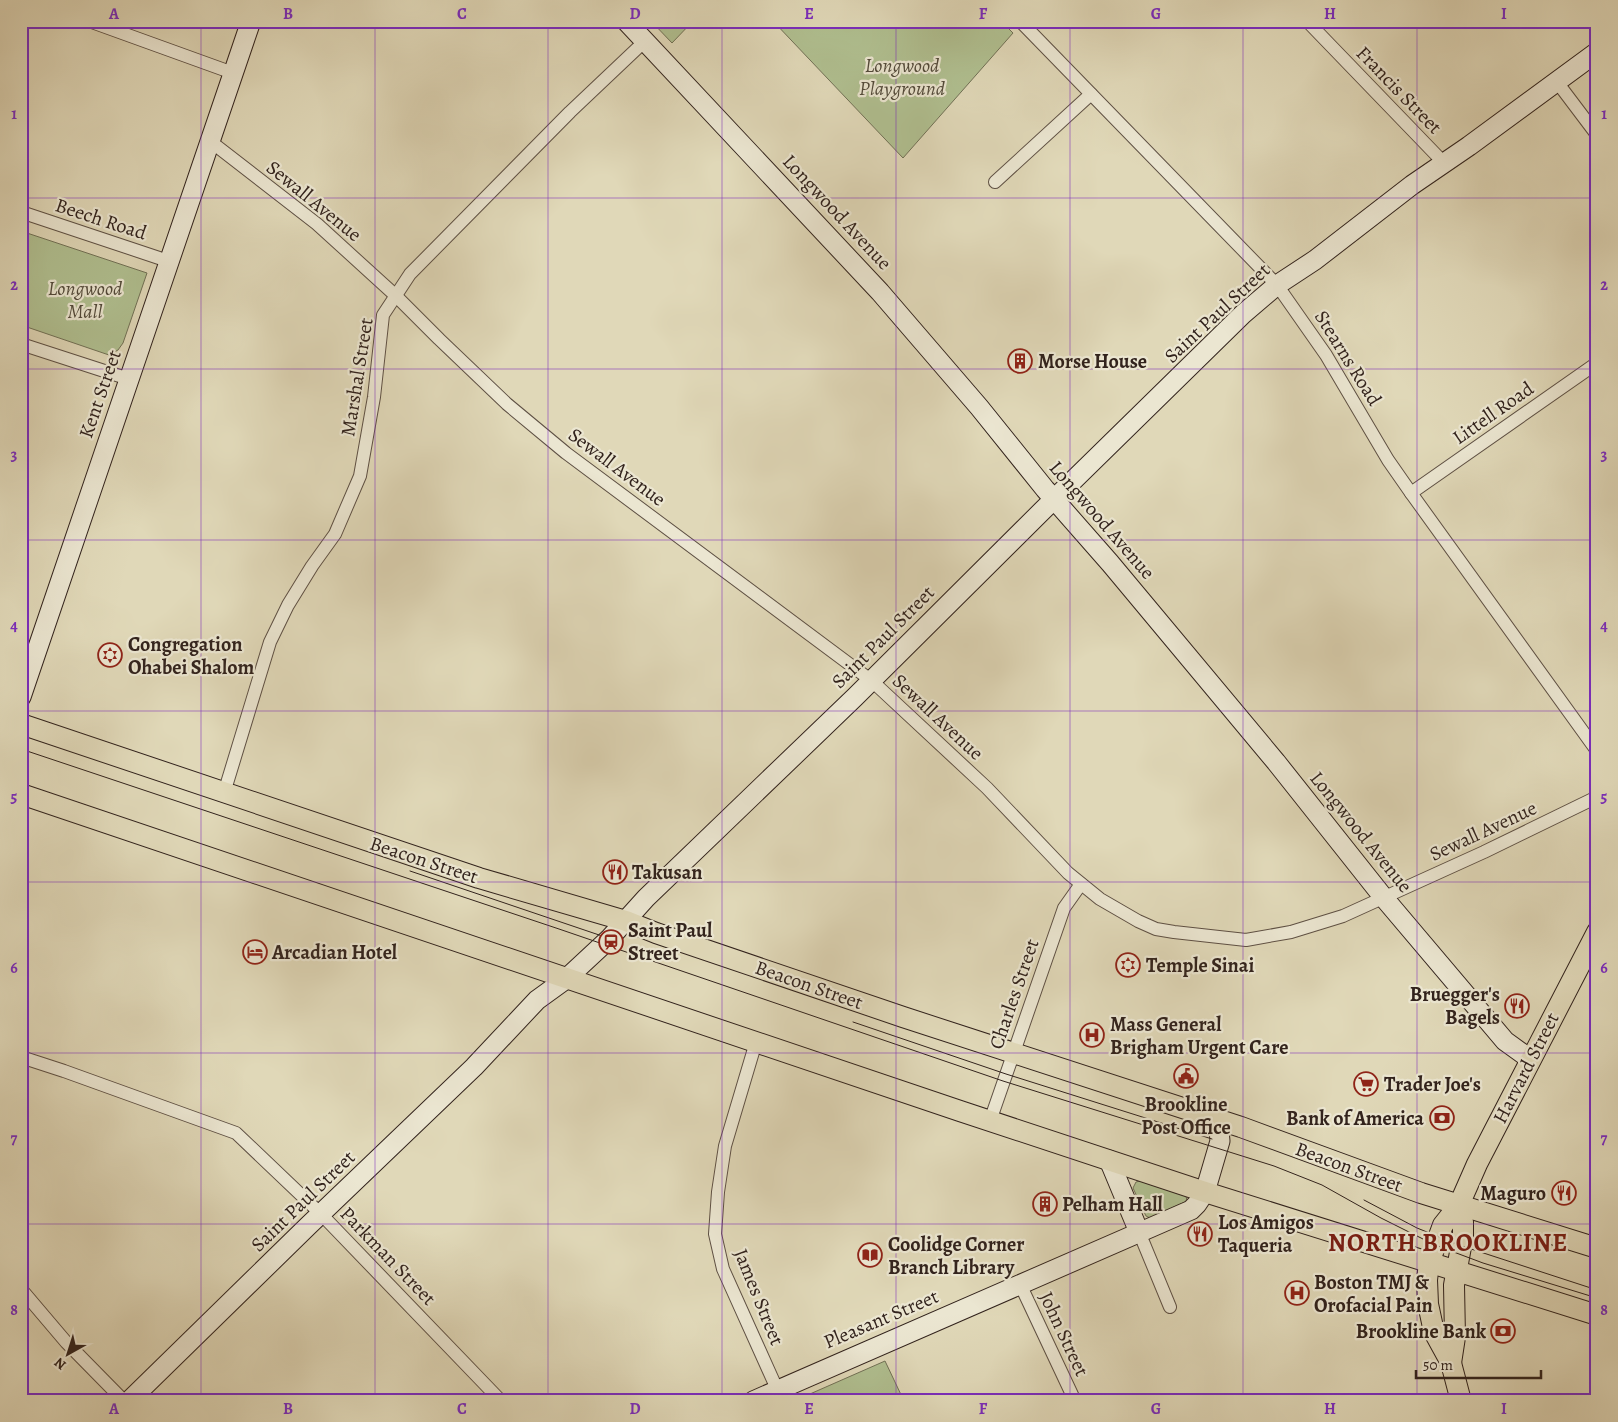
<svg xmlns="http://www.w3.org/2000/svg" width="1618" height="1422" font-family="Alegreya,serif">
<style>
.green{fill:#b0bf90;stroke:#717156}
.lines{fill:none;stroke-linecap:round;stroke-linejoin:round}
.street-casing{stroke:#5e5044;stroke-width:14}
.secondary-casing{stroke:#32231d;stroke-width:21}
.primary-casing{stroke:#32231d;stroke-width:22}
.street{stroke:#ebe6d1;stroke-width:12}
.secondary{stroke:#ebe6d1;stroke-width:19}
.primary{stroke:#e0d8b8;stroke-width:20}
.tram{stroke:#32231d;stroke-width:1}
.grid{fill:none;stroke:#7b2cbf;stroke-width:1;stroke-opacity:0.55}
.labels{text-anchor:middle;dominant-baseline:central;stroke-width:4.5;stroke-linejoin:round;paint-order:stroke}
.park-label{font-size:20px;font-style:italic;fill:#524a3a;stroke:#ebe6d1}
.street-label{font-size:20px;fill:#32231d;stroke:#ebe6d1}
.poi-label{font-size:20px;font-weight:bold;fill:#32231d;stroke:#ebe6d1;text-anchor:start}
.district-label{font-size:25px;font-weight:bold;letter-spacing:1px;fill:#7a1f14;stroke:#ebe6d1}
.neatline{fill:none;stroke:#7b2cbf;stroke-width:2}
.grid-label{font-size:16px;text-anchor:middle;font-weight:bold;fill:#7b2cbf}
</style>
<rect width="100%" height="100%" fill="#e0d8b8"/>
<filter id="stains"><feTurbulence type="fractalNoise" baseFrequency=".004" numOctaves="4"/><feColorMatrix values="0 0 0 0 .2 0 0 0 0 .09 0 0 0 0 .02 0 0 0 .5 -.17"/></filter>
<radialGradient id="worn" r=".72"><stop offset=".6" stop-color="#630" stop-opacity="0"/><stop offset="1" stop-color="#630" stop-opacity=".3"/></radialGradient>
<g class="green">
<polygon points="651,21 693,21 672,43"/>
<polygon points="773,21 1015,21 1009,29 1013,33 903,158"/>
<polygon points="21,231 147,273 123,343 118,350 109,355 21,325"/>
<polygon points="1140,1181 1186,1196 1187,1201 1150,1218 1146,1216 1133,1188 1136,1182"/>
<polygon points="885,1361 904,1401 794,1401"/>
</g>
<g class="lines">
<g class="street-casing">
<g id="street">
<polyline points="89,21 233,73"/>
<polyline points="1307,21 1444,163"/>
<polyline points="1022,23 1277,285 1326,355 1388,460 1411,493 1597,751"/>
<polyline points="1557,82 1597,135"/>
<polyline points="210,141 317,224 395,295 439,339 507,404 566,453 872,681 987,788 1068,873 1100,899 1138,921 1156,929 1174,932 1246,940 1291,932 1343,916 1484,852 1597,797"/>
<polyline points="995,182 1091,94"/>
<polyline points="21,212 168,261"/>
<polyline points="21,344 129,379"/>
<polyline points="1411,493 1597,363"/>
<polyline points="224,793 270,642 288,605 312,566 335,534 360,476 374,397 383,315 410,274 570,112 645,41"/>
<polyline points="756,1042 725,1146 718,1192 715,1234 723,1269 777,1389"/>
<polyline points="21,1057 64,1071 236,1133 321,1214 501,1401"/>
<polyline points="990,1121 1064,908 1081,884"/>
<polyline points="1139,1232 1170,1307"/>
<polyline points="1020,1284 1075,1401"/>
<polyline points="21,1289 66,1342 124,1401"/>
</g>
</g>
<g class="secondary-casing">
<g id="secondary">
<polyline points="626,21 880,292 979,407 1045,489 1110,563 1276,762 1384,898 1505,1041 1530,1059"/>
<polyline points="21,697 251,21"/>
<polyline points="1109,1160 1139,1232"/>
<polyline points="129,1401 309,1225 474,1067 537,1000 566,979 609,939 646,898 855,697 1042,511 1243,314 1277,285 1315,260 1412,185 1469,146 1597,52"/>
<polyline points="753,1401 1191,1210 1197,1204 1205,1192 1220,1141 1219,1130 1210,1117"/>
</g>
</g>
<g class="primary-casing">
<g id="primary">
<polyline points="21,724 479,878 626,921 656,933 903,1017 1241,1127 1421,1193 1597,1248"/>
<polyline points="21,794 960,1111 1205,1192 1597,1315"/>
<polyline points="1451,1363 1455,1337 1454,1285 1463,1236 1463,1222 1459,1205"/>
<polyline points="1461,1401 1451,1363 1434,1332 1428,1304 1427,1280 1429,1263 1443,1225 1459,1205 1477,1164 1597,932"/>
</g>
</g>
<use href="#street" class="street"/>
<use href="#secondary" class="secondary"/>
<use href="#primary" class="primary"/>
<g class="tram">
<polyline points="21,749 559,929 1003,1081 1274,1166 1322,1185 1381,1218 1435,1245 1483,1263 1597,1298"/>
<polyline points="410,871 611,939"/>
<polyline points="853,1022 1006,1074 1212,1139"/>
<polyline points="1364,1200 1417,1228 1462,1246 1597,1290"/>
</g>
</g>
<path class="grid" d="M201 21V1401M375 21V1401M548 21V1401M722 21V1401M896 21V1401M1070 21V1401M1243 21V1401M1417 21V1401M21 198H1597M21 369H1597M21 540H1597M21 711H1597M21 882H1597M21 1053H1597M21 1224H1597"/>
<defs>
<g id="building-ring" transform="scale(1.25)"><circle r="9.5" fill="#ebe6d1" stroke="#8f2418" stroke-width="1.5"/><path d="M-4-6H4V6H1V3H-1V6H-4ZM-2.5-4.3h1.7v1.8h-1.7ZM.8-4.3h1.7v1.8H.8ZM-2.5-1h1.7V.8h-1.7ZM.8-1h1.7V.8H.8Z" fill="#8f2418"/></g>
<g id="synagogue-ring" transform="scale(1.25)"><circle r="9.5" fill="#ebe6d1" stroke="#8f2418" stroke-width="1.5"/><path d="M0-6.5L5.6 3.2H-5.6ZM0 6.5L5.6-3.2H-5.6Z" fill="#8f2418"/></g>
<g id="restaurant-ring" transform="scale(1.25)"><circle r="9.5" fill="#ebe6d1" stroke="#8f2418" stroke-width="1.5"/><path d="M-5-6h1v4h1v-4h1v4h1v-4h1v5L-1.5 .5V6h-2V.5L-5-1ZM5-6V6H3V1.5H1.5Q1.5-4 5-6Z" fill="#8f2418"/></g>
<g id="station-ring" transform="scale(1.25)"><circle r="9.5" fill="#ebe6d1" stroke="#8f2418" stroke-width="1.5"/><path d="M-3-6H3Q5-6 5-4V2Q5 4 3 4L4.5 6H3L1.5 4h-3L-3 6H-4.5L-3 4Q-5 4-5 2V-4Q-5-6-3-6ZM-3.5-4v3h7v-3ZM-3.5 1v1.5H-2V1ZM2 1v1.5H3.5V1Z" fill="#8f2418"/></g>
<g id="hotel-ring" transform="scale(1.25)"><circle r="9.5" fill="#ebe6d1" stroke="#8f2418" stroke-width="1.5"/><path d="M-6-4.5h1.5V1H6V5H4.5V3h-9V5H-6ZM-4 0a1.8 1.8 0 1 1 3.6 0ZM.5 0V-2.5h3Q6-2.5 6 0Z" fill="#8f2418"/></g>
<g id="hospital-ring" transform="scale(1.25)"><circle r="9.5" fill="#ebe6d1" stroke="#8f2418" stroke-width="1.5"/><path d="M-5-5h3v3.5h4V-5h3V5h-3V1.5h-4V5h-3Z" fill="#8f2418"/></g>
<g id="civic-ring" transform="scale(1.25)"><circle r="9.5" fill="#ebe6d1" stroke="#8f2418" stroke-width="1.5"/><path d="M-.6-6.5H3V-4.5H.6V-3L4-1V1h2V6H-6V1h2V-1L-.6-3ZM-1.2 2.5V6h2.4V2.5Z" fill="#8f2418"/></g>
<g id="supermarket-ring" transform="scale(1.25)"><circle r="9.5" fill="#ebe6d1" stroke="#8f2418" stroke-width="1.5"/><path d="M-6-5.5h2.5l.6 2H6L4.5 2H-2.5L-4.4-4H-6ZM-1.5 3.2a1.3 1.3 0 1 0 .1 0ZM3 3.2a1.3 1.3 0 1 0 .1 0Z" fill="#8f2418"/></g>
<g id="bank-ring" transform="scale(1.25)"><circle r="9.5" fill="#ebe6d1" stroke="#8f2418" stroke-width="1.5"/><path d="M-6-4H6V4H-6ZM0-2.3a2.3 2.3 0 1 0 0 4.6a2.3 2.3 0 1 0 0-4.6Z" fill="#8f2418"/></g>
<g id="library-ring" transform="scale(1.25)"><circle r="9.5" fill="#ebe6d1" stroke="#8f2418" stroke-width="1.5"/><path d="M-6-4Q-3-5.5-.7-3.5V5Q-3 3-6 4ZM6-4Q3-5.5 .7-3.5V5Q3 3 6 4Z" fill="#8f2418"/></g>
</defs>
<g fill-rule="evenodd">
<use href="#building-ring" x="1020" y="361"/>
<use href="#synagogue-ring" x="110" y="655"/>
<use href="#restaurant-ring" x="615" y="872"/>
<use href="#station-ring" x="611" y="942"/>
<use href="#hotel-ring" x="255" y="952"/>
<use href="#synagogue-ring" x="1128" y="965"/>
<use href="#restaurant-ring" x="1517" y="1006"/>
<use href="#hospital-ring" x="1092" y="1035"/>
<use href="#civic-ring" x="1186" y="1076"/>
<use href="#supermarket-ring" x="1366" y="1084"/>
<use href="#bank-ring" x="1442" y="1118"/>
<use href="#restaurant-ring" x="1564" y="1193"/>
<use href="#building-ring" x="1045" y="1204"/>
<use href="#restaurant-ring" x="1200" y="1234"/>
<use href="#library-ring" x="870" y="1255"/>
<use href="#hospital-ring" x="1297" y="1293"/>
<use href="#bank-ring" x="1503" y="1331"/>
</g>
<g class="labels">
<g class="park-label">
<text x="902" y="65">Longwood<tspan x="902" dy="23">Playground</tspan></text>
<text x="85" y="288">Longwood<tspan x="85" dy="23">Mall</tspan></text>
</g>
<g class="street-label">
<text transform="translate(1399 90) rotate(46)">Francis Street</text>
<text transform="translate(314 201) rotate(39)">Sewall Avenue</text>
<text transform="translate(837 212) rotate(47)">Longwood Avenue</text>
<text transform="translate(101 219) rotate(18)">Beech Road</text>
<text transform="translate(1217 313) rotate(-43)">Saint Paul Street</text>
<text transform="translate(1348 358) rotate(58)">Stearns Road</text>
<text transform="translate(357 377) rotate(-81)">Marshal Street</text>
<text transform="translate(100 394) rotate(-71)">Kent Street</text>
<text transform="translate(1493 413) rotate(-35)">Littell Road</text>
<text transform="translate(617 467) rotate(37)">Sewall Avenue</text>
<text transform="translate(1102 520) rotate(49)">Longwood Avenue</text>
<text transform="translate(883 637) rotate(-45)">Saint Paul Street</text>
<text transform="translate(938 717) rotate(43)">Sewall Avenue</text>
<text transform="translate(1483 831) rotate(-25)">Sewall Avenue</text>
<text transform="translate(1361 832) rotate(51)">Longwood Avenue</text>
<text transform="translate(424 860) rotate(18)">Beacon Street</text>
<text transform="translate(809 985) rotate(19)">Beacon Street</text>
<text transform="translate(1014 994) rotate(-71)">Charles Street</text>
<text transform="translate(1526 1068) rotate(-63)">Harvard Street</text>
<text transform="translate(1349 1167) rotate(20)">Beacon Street</text>
<text transform="translate(303 1201) rotate(-44)">Saint Paul Street</text>
<text transform="translate(388 1256) rotate(46)">Parkman Street</text>
<text transform="translate(759 1297) rotate(68)">James Street</text>
<text transform="translate(881 1319) rotate(-23)">Pleasant Street</text>
<text transform="translate(1064 1334) rotate(65)">John Street</text>
</g>
<g class="poi-label">
<text x="1038" y="361">Morse House</text>
<text x="128" y="644">Congregation<tspan x="128" dy="23">Ohabei Shalom</tspan></text>
<text x="632" y="872">Takusan</text>
<text x="628" y="930">Saint Paul<tspan x="628" dy="23">Street</tspan></text>
<text x="272" y="952">Arcadian Hotel</text>
<text x="1146" y="965">Temple Sinai</text>
<text x="1500" y="994" text-anchor="end">Bruegger's<tspan x="1500" dy="23">Bagels</tspan></text>
<text x="1110" y="1024">Mass General<tspan x="1110" dy="23">Brigham Urgent Care</tspan></text>
<text x="1384" y="1084">Trader Joe's</text>
<text x="1186" y="1104" text-anchor="middle">Brookline<tspan x="1186" dy="23">Post Office</tspan></text>
<text x="1424" y="1118" text-anchor="end">Bank of America</text>
<text x="1546" y="1193" text-anchor="end">Maguro</text>
<text x="1062" y="1204">Pelham Hall</text>
<text x="1218" y="1222">Los Amigos<tspan x="1218" dy="23">Taqueria</tspan></text>
<text x="888" y="1244">Coolidge Corner<tspan x="888" dy="23">Branch Library</tspan></text>
<text x="1314" y="1282">Boston TMJ &amp;<tspan x="1314" dy="23">Orofacial Pain</tspan></text>
<text x="1486" y="1331" text-anchor="end">Brookline Bank</text>
</g>
<g class="district-label">
<text x="1448" y="1243">NORTH BROOKLINE</text>
</g>
</g>
<rect width="1618" height="1422" fill="none" stroke="#e0d8b8" stroke-width="55"/>
<g transform="translate(68 1354) rotate(219)" stroke="#ebe6d1" stroke-width="4" paint-order="stroke">
<path d="M0-4L9 19L0 12L-9 19Z" fill="#32231d"/>
<text y="-8" font-size="14" font-weight="bold" text-anchor="middle" fill="#32231d">N</text>
</g>
<path d="M1416 1370v8h125v-8" fill="none" stroke="#32231d" stroke-width="2.5"/>
<text x="1423" y="1370" font-size="15" fill="#32231d" stroke="#ebe6d1" stroke-width="4" paint-order="stroke">50 m</text>
<rect x="28" y="28" width="1562" height="1366" class="neatline"/>
<g class="grid-label">
<text x="114" y="19">A</text>
<text x="288" y="19">B</text>
<text x="462" y="19">C</text>
<text x="635" y="19">D</text>
<text x="809" y="19">E</text>
<text x="983" y="19">F</text>
<text x="1156" y="19">G</text>
<text x="1330" y="19">H</text>
<text x="1504" y="19">I</text>
<text x="14" y="119">1</text>
<text x="1604" y="119">1</text>
<text x="14" y="290">2</text>
<text x="1604" y="290">2</text>
<text x="14" y="460">3</text>
<text x="1604" y="460">3</text>
<text x="14" y="631">4</text>
<text x="1604" y="631">4</text>
<text x="14" y="802">5</text>
<text x="1604" y="802">5</text>
<text x="14" y="973">6</text>
<text x="1604" y="973">6</text>
<text x="14" y="1144">7</text>
<text x="1604" y="1144">7</text>
<text x="14" y="1315">8</text>
<text x="1604" y="1315">8</text>
<text x="114" y="1414">A</text>
<text x="288" y="1414">B</text>
<text x="462" y="1414">C</text>
<text x="635" y="1414">D</text>
<text x="809" y="1414">E</text>
<text x="983" y="1414">F</text>
<text x="1156" y="1414">G</text>
<text x="1330" y="1414">H</text>
<text x="1504" y="1414">I</text>
</g>
<rect width="100%" height="100%" filter="url(#stains)"/>
<rect width="100%" height="100%" fill="url(#worn)"/>
</svg>
